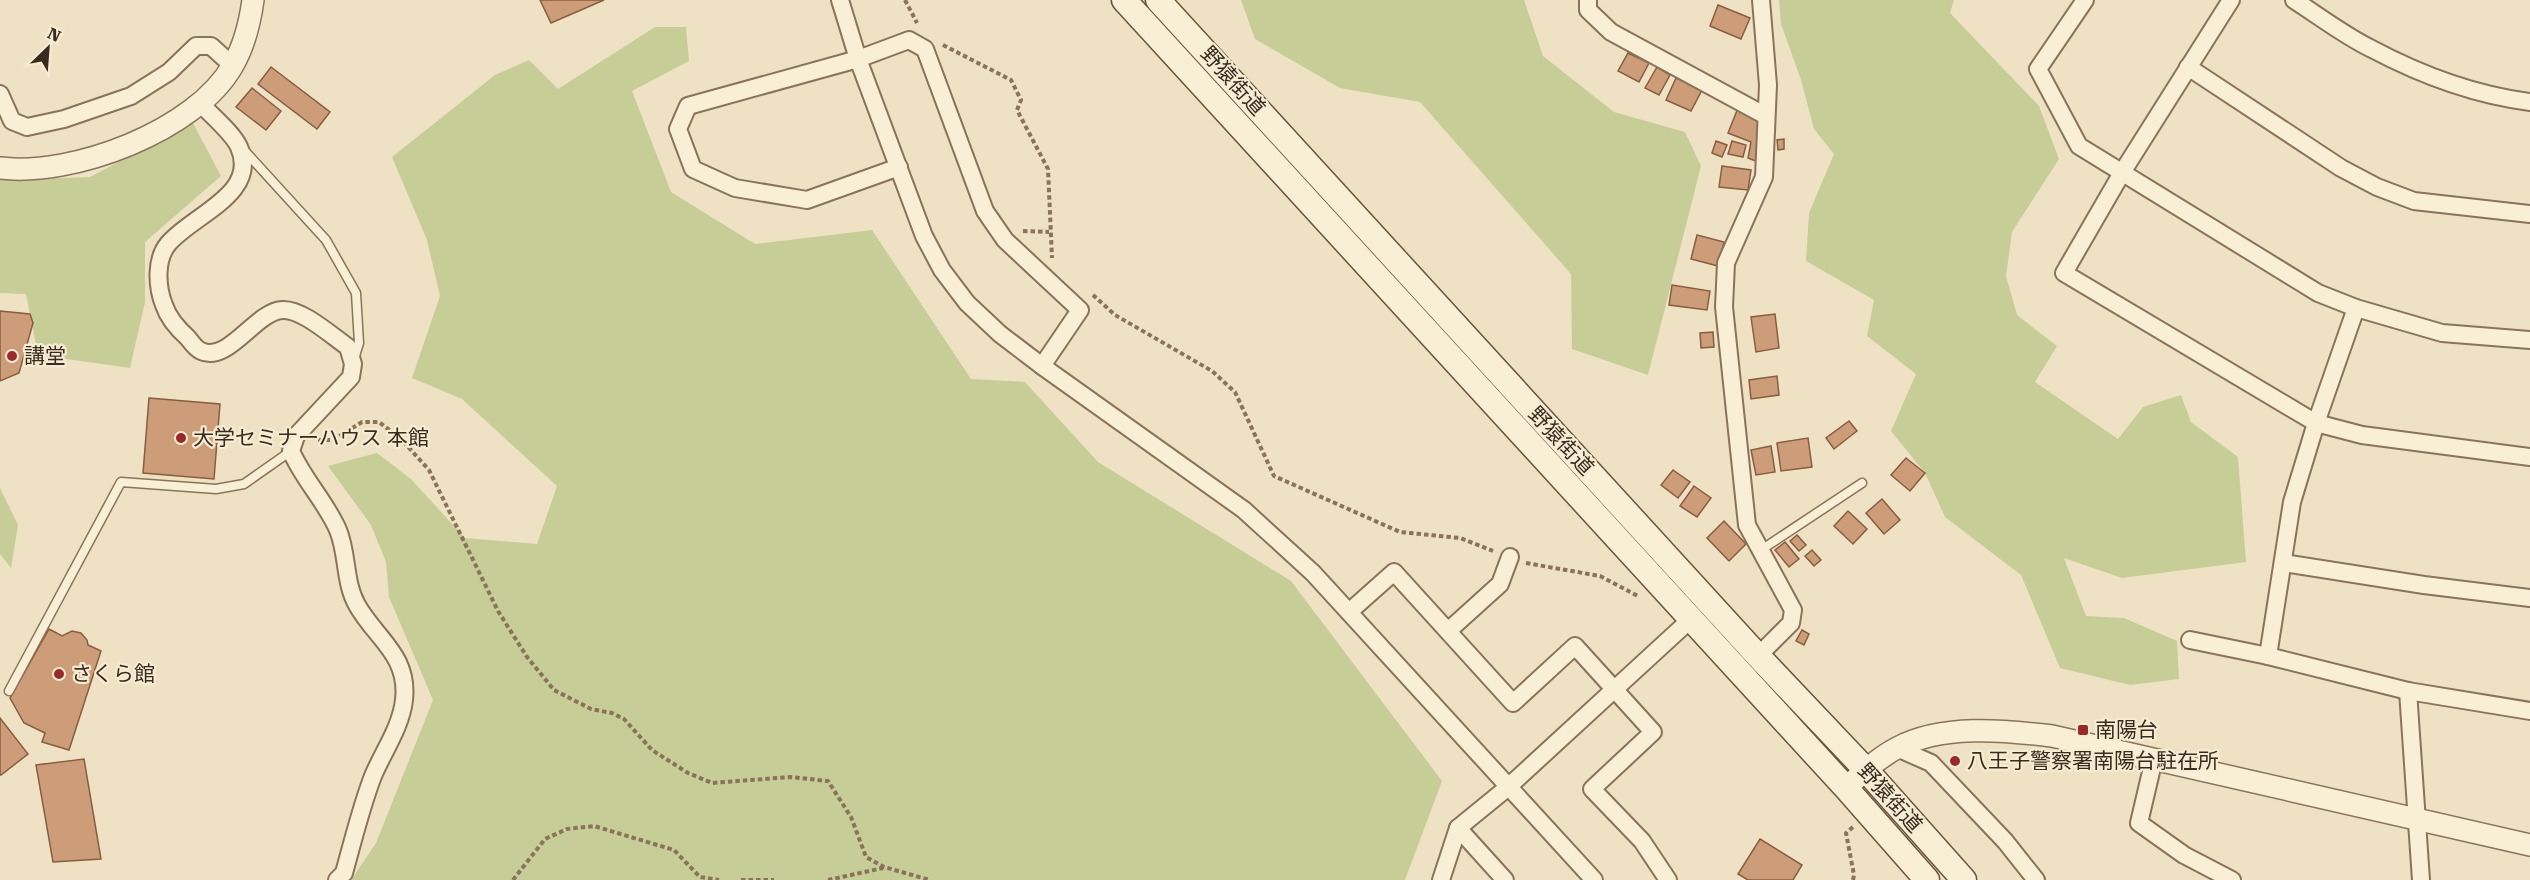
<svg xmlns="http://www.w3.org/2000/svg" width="2530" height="880" font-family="'Roboto Serif','Noto Sans JP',serif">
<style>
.green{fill:#c7cd97}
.building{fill:#cd9c79;stroke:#895d3f;stroke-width:1.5}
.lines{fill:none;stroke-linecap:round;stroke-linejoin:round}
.service-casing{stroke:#89735a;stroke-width:11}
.minor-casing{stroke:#89735a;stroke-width:20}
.tertiary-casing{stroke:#89735a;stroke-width:24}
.secondary-casing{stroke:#6b543d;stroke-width:27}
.path{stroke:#89735a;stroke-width:4;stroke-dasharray:4.5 3;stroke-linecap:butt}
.service{stroke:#f9efd7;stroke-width:8}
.minor{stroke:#f9efd7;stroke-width:16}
.tertiary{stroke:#f9efd7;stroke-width:21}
.secondary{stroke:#f9efd7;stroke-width:24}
.poi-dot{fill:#99292a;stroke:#f6ecd3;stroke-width:2}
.labels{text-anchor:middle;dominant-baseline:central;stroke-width:4.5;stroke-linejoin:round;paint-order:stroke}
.street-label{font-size:21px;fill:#392b1e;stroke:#f6ecd3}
.poi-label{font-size:21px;fill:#392b1e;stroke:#f6ecd3;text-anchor:start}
</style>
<rect width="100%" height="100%" fill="#efe2c4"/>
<g class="green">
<polygon points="1241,0 1524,0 1543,56 1614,112 1685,132 1701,166 1648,375 1572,349 1571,274 1420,102 1340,88 1255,39"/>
<polygon points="1779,0 1954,0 1950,13 2039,106 2059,159 2012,232 2006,276 2017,315 2057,346 2035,382 2118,439 2143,407 2181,395 2191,422 2238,457 2246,562 2122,578 2064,558 2086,616 2124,618 2177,641 2179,679 2130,685 2060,668 2021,575 1945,517 1925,473 1891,431 1916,374 1867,336 1874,300 1806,261 1809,213 1834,154 1814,129 1801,80 1781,24"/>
<polygon points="655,27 686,27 689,61 632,91 671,192 755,244 872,230 971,379 1025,382 1098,462 1291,581 1442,781 1405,880 351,880 376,843 433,700 389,597 386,562 371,525 328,466 377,453 411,479 465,538 537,544 557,486 462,399 412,378 440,296 427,240 392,157 495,75 529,60 558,89"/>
<polygon points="193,123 221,176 145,242 145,302 130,368 38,355 26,294 0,293 0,180 90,177"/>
<polygon points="0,488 18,525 11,568 0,554"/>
</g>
<g class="building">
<polygon points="540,0 604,0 551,23"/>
<polygon points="1718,5 1750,18 1741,39 1710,26"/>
<polygon points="1628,53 1649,63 1639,82 1618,71"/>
<polygon points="271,67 330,112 317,129 258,84"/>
<polygon points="1657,67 1670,75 1659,95 1645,88"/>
<polygon points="1676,78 1702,90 1691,111 1666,100"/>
<polygon points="252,88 281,111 266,130 236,107"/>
<polygon points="1738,108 1759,118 1758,162 1748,158 1751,142 1728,133"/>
<polygon points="1784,139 1784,149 1778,150 1777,140"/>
<polygon points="1716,141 1727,145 1722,157 1712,153"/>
<polygon points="1732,141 1746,145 1743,157 1728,154"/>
<polygon points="1722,166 1751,170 1748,190 1719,187"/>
<polygon points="1697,235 1724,242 1718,266 1691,259"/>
<polygon points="1672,285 1710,291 1707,310 1669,305"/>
<polygon points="0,311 30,314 33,323 19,373 0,381"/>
<polygon points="1775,314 1779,348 1756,352 1751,317"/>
<polygon points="1713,332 1714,347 1701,348 1700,333"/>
<polygon points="1777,376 1779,395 1751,399 1749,380"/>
<polygon points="149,398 220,404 214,479 143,473"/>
<polygon points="1849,421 1857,431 1834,449 1826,438"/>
<polygon points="1808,438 1812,467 1781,471 1777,443"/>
<polygon points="1771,446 1775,472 1756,475 1751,450"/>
<polygon points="1906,458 1925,473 1910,491 1891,475"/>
<polygon points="1673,470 1690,482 1678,498 1661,485"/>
<polygon points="1694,486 1711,498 1697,517 1680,506"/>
<polygon points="1882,499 1900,520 1884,534 1866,513"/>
<polygon points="1848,511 1867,529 1853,544 1834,526"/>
<polygon points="1724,521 1746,544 1729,561 1707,538"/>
<polygon points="1797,535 1806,545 1799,551 1790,541"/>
<polygon points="1785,542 1799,559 1789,567 1775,550"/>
<polygon points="1812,550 1821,560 1814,566 1805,556"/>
<polygon points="49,629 62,636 72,631 81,633 87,640 88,645 101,651 69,750 42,742 45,733 24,723 10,698"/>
<polygon points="1802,630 1809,634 1804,645 1796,641"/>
<polygon points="0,718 28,754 1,775 0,775"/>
<polygon points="84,759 101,859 53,862 36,765"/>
<polygon points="1760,839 1802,865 1793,880 1748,880 1738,874"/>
</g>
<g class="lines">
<g class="service-casing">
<g id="service">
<polyline points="243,149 326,240 356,293 359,343 354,359"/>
<polyline points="1761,550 1862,483"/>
<polyline points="9,691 121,482 216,489 244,484 291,451"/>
</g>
</g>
<g class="minor-casing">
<g id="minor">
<polyline points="840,0 858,59 924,236 942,270 967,303 1000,334 1042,366 1244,510 1313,573 1594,880"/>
<polyline points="1588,0 1588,10 1611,32 1766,116"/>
<polyline points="2085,0 2038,69 2079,146 2318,293 2356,308 2442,333 2530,340"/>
<polyline points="2231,0 2123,171 2064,273 2316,423 2362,435 2530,457"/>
<path d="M2294 0C2319 16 2345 36 2372 49 2421 75 2475 95 2530 102"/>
<polyline points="2188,67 2341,168 2377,187 2414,201 2530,214"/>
<polyline points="0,94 12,121 27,127 64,119 131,96 169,72 196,46 211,46 233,66"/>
<path d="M200 103C211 115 233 133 239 147 260 194 192 215 168 244 155 260 157 287 164 305 168 317 179 330 188 338 191 342 196 349 201 351 228 364 255 312 282 310 301 308 332 336 348 347L353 364 351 377 296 436 291 451C303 479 326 502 338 530 348 554 344 582 357 605 376 639 409 655 404 700 401 727 383 752 373 776 361 807 353 841 344 873L337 880"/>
<polyline points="899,167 807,200 735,188 693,169 678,129 688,106 858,59 909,40 925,49 985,211 1005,240 1080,310 1042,366"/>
<polyline points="2283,563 2424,585 2530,598"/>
<polyline points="1349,612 1394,572 1513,703 1575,646 1653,732 1592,789 1642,841 1668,880"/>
<polyline points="1448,631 1500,584 1510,557"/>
<polyline points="2190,640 2268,656 2408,691 2530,711"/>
<polyline points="1758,656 1791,623 1793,610 1747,525 1724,307 1726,263 1764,177 1768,85 1761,0"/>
<polyline points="2268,656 2292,502 2316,423 2356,308"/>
<polyline points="2408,691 2421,880"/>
<polyline points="1897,748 1931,763 2005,841 2036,880"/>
<polyline points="2154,759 2139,823 2184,855 2232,880"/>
<polyline points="1458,828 1505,880"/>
<polyline points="1441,880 1458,828 1507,788 1691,619"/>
</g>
</g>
<g class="tertiary-casing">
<g id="tertiary">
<path d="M0 168C72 177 196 131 233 65 244 46 250 22 253 0"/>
<path d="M1846 788C1861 774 1878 758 1897 748 1942 724 2003 730 2052 736L2530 845"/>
</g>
</g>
<g class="secondary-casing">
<g id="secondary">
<polyline points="1124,0 1846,788 1927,880"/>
<polyline points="1158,0 1758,656 1866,770 1964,880"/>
</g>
</g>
<g class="path">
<polyline points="905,0 917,23"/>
<polyline points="943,45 1011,80 1021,100 1017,110 1048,169 1052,258"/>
<polyline points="1023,231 1049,232"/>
<polyline points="1093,295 1115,315 1212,371 1235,392 1274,476 1400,532 1460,538 1493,551"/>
<polyline points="318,440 333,440 362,422 379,422 401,439 429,470 498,611 527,657 554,690 591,709 612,713 624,719 652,750 688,773 712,783 790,777 828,781 851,817 866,857 884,867 930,880"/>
<polyline points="1526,563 1600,576 1638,596"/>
<polyline points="513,880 545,839 567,829 594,826 674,850 700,877 719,880"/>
<polyline points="741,880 774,880"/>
<polyline points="828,880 883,868"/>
<polyline points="1853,880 1854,875 1846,833 1853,827"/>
</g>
<use href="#service" class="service"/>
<use href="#minor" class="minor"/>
<use href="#tertiary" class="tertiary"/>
<use href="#secondary" class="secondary"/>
</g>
<g class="poi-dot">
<circle cx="12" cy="356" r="6"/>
<circle cx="181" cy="438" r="6"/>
<circle cx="59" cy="674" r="6"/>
<rect x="2077" y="724" width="12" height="12" rx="3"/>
<circle cx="1955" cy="761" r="6"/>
</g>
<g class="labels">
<g class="street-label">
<text transform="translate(1233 81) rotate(48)">野猿街道</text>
<text transform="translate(1561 441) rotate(47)">野猿街道</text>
<text transform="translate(1890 798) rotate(48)">野猿街道</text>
</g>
<g class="poi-label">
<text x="24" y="356">講堂</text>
<text x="193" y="438">大学セミナーハウス 本館</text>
<text x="71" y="674">さくら館</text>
<text x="2095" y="730">南陽台</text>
<text x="1967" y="761">八王子警察署南陽台駐在所</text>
</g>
</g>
<g transform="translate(48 48) rotate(25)" stroke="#f6ecd3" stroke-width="4.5" paint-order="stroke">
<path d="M0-4.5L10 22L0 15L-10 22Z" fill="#392b1e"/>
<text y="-9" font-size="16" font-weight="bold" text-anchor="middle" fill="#392b1e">N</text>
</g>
</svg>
